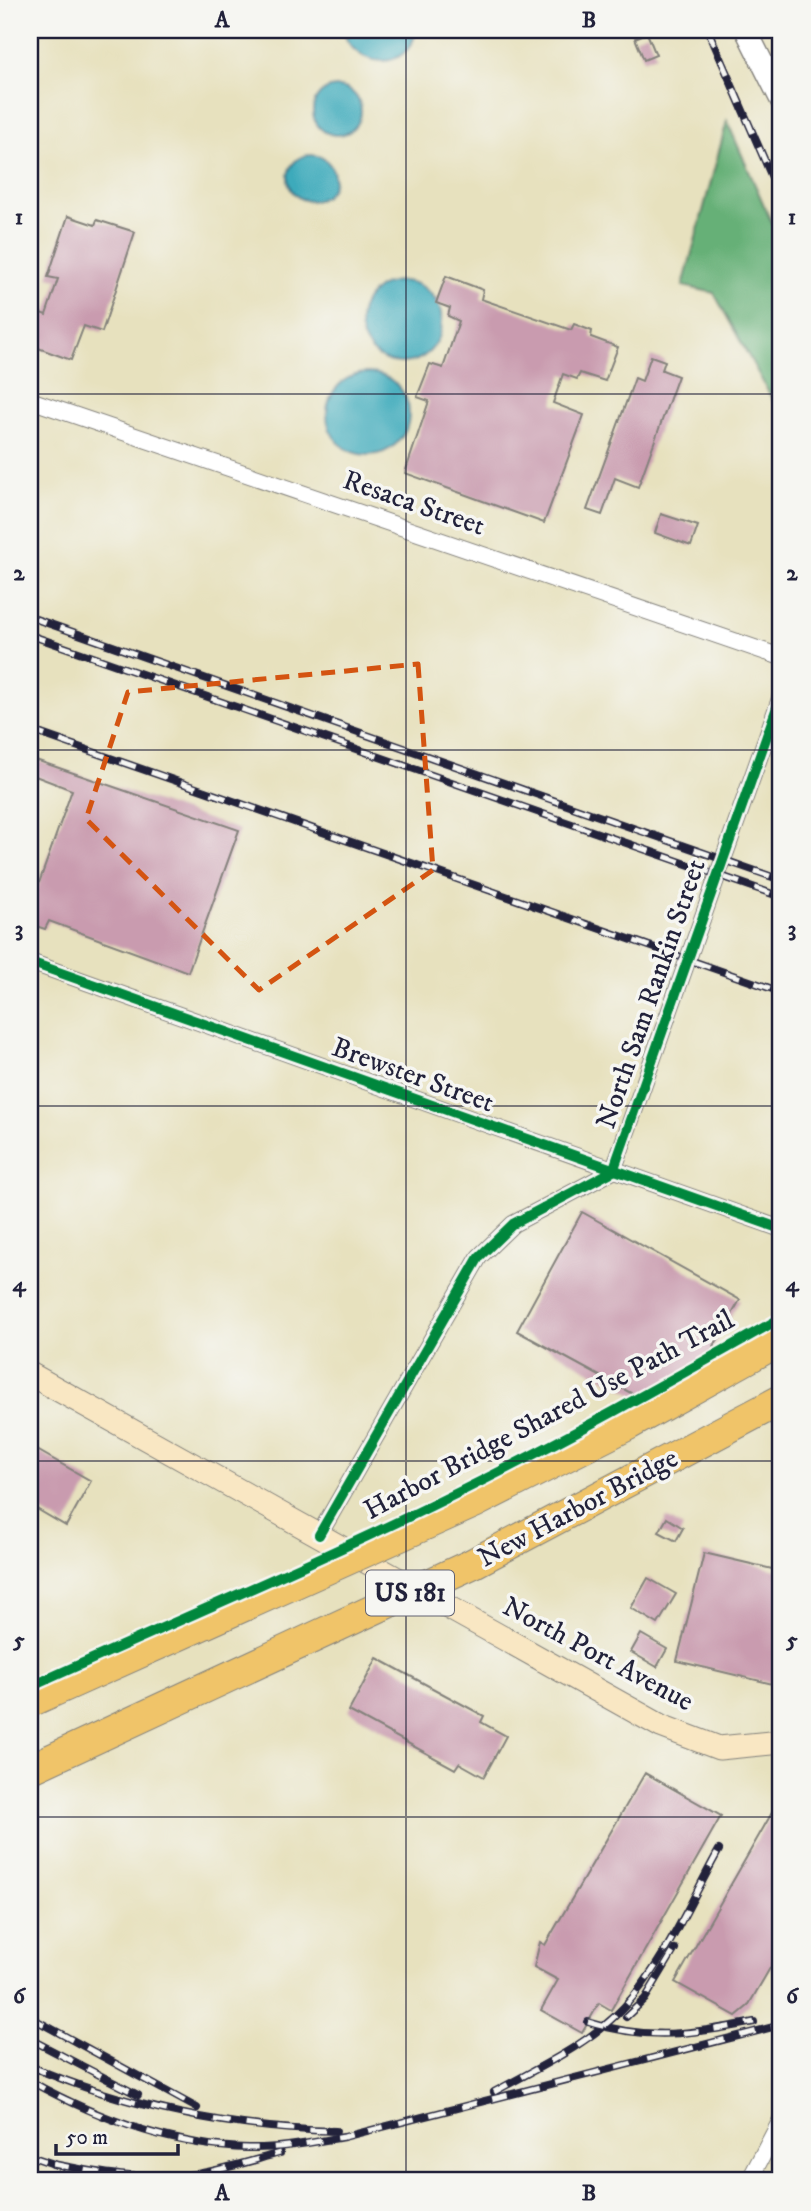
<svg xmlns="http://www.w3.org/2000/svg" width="811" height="2211" font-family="'IM FELL DW Pica',serif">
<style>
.forest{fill:#66b077;stroke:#446959;stroke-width:2}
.water{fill:#3caabb;stroke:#2f667b;stroke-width:2}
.building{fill:#c99baf}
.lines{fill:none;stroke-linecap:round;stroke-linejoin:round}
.minor-casing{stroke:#84827c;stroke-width:18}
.tertiary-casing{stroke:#84827c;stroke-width:24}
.secondary-casing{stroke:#84827c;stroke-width:25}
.minor{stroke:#fff;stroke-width:16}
.tertiary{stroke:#fff;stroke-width:21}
.secondary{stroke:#f9e7c3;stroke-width:23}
.rail-casing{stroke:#22223b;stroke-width:8}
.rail{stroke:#f6f6f2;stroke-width:5;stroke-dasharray:16;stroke-linecap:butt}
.motorway-bridge-casing{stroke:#84827c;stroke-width:32;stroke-linecap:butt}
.motorway-bridge{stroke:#f0c469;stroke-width:30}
.cycleway-casing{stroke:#f6f6f2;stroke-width:15}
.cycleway{stroke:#00873e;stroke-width:10}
.marked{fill:none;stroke:#d45411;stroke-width:5;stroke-dasharray:14 9;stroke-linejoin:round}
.grid{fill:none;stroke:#22223b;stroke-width:2;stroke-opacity:0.55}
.labels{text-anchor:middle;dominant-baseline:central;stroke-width:7;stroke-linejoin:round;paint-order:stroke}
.shield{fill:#f6f6f2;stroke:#626272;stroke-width:2}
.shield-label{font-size:26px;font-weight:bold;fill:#22223b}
.street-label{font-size:28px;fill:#22223b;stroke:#f6f6f2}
.neatline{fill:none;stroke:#22223b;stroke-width:2.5}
.grid-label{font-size:23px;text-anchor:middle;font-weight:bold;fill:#22223b}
</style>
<rect width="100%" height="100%" fill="#f6f6f2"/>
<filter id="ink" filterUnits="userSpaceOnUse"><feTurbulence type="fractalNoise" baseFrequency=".0143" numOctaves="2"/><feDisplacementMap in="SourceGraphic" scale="14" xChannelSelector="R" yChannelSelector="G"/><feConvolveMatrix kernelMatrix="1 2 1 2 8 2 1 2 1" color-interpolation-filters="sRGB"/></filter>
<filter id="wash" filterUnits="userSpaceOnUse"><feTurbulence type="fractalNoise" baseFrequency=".00686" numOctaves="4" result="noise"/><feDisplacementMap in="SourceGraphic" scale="28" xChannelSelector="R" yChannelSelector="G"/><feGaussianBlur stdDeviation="1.57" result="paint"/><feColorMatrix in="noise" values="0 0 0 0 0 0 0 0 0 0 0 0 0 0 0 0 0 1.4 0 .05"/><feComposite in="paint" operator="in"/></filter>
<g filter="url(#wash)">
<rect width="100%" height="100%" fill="#e7e1be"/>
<polygon class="forest" points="727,121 781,244 781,415 714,293 683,286"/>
<g class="water">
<path d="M343 30H416C409 73 353 69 343 30Z"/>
<circle cx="337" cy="111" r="24"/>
<circle cx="311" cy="178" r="23"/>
<circle cx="401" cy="322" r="41"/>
<circle cx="368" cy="414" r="41"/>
</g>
<g id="blocks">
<g class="building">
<polygon points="647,33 656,55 644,60 635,38"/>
<polygon points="68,216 95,225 97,220 135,232 102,332 84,326 71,360 30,345 30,309 46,315 58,279 48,277"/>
<polygon points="446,276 483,290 481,299 571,330 574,324 592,331 591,337 618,347 605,381 580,373 577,379 563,374 553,403 584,415 544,523 405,473 429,401 417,397 430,364 443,368 459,321 448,316 450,308 436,303"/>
<polygon points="651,356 665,361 662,370 678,376 638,487 615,478 602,515 587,510 635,378 642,381"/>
<polygon points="661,514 698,526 691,546 655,533"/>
<polygon points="30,758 239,830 188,972 49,921 45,929 30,924 30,896 34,897 72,790 30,774"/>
<polygon points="582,1212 740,1300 705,1362 640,1398 517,1331"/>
<polygon points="30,1446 91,1481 66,1526 30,1505"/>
<polygon points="667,1518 683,1528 676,1541 659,1532"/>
<polygon points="704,1553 781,1571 781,1686 677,1661"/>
<polygon points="648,1578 676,1594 658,1624 631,1608"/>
<polygon points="641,1634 667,1649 657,1667 631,1652"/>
<polygon points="377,1658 484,1716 481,1722 506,1736 484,1777 459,1763 455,1769 349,1711"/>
<polygon points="645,1773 721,1816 611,2010 599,2003 582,2033 541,2010 558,1980 534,1967 540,1942 545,1945"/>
<polygon points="781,1797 781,1949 748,2006 736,2016 675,1982"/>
</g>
</g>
</g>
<g filter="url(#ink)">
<use href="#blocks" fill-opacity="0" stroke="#84827c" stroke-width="2"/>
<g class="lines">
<g class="minor-casing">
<g id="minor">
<polyline points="30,400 781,657"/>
<polyline points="30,962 781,1229"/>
<polyline points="319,1535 479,1257 513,1224 613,1171 781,696"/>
<polyline points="749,2181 781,2120"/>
</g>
</g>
<g class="tertiary-casing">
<polyline id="tertiary" points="746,30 781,100"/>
</g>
<g class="secondary-casing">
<polyline id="secondary" points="30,1374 661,1726 719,1748 781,1742"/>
</g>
<use href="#minor" class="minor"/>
<use href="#tertiary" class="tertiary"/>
<use href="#secondary" class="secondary"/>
<g class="rail-casing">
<g id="rail">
<polyline points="708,30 781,198"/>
<polyline points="30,617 781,880"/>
<polyline points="30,635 781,897"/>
<polyline points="30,730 781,992"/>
<polyline points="30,2017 197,2108"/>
<polyline points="626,2017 645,1999 675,1949"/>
<path d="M588 2022C648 2041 693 2034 754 2022"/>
<polyline points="30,2039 138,2095"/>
<path d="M30 2066C125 2107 233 2129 336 2131"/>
<path d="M30 2081C97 2118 170 2146 248 2148 281 2149 313 2142 344 2137L781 2025"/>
<path d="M494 2092C537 2068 590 2044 624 2007 663 1966 691 1900 719 1850"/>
<polyline points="30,2156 63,2167"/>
<path d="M53 2164C98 2173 143 2181 189 2175 220 2171 250 2161 280 2153"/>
</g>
</g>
<use href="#rail" class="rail"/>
<g class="motorway-bridge-casing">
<g id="motorway-bridge">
<polyline points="30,1702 474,1503 630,1424 781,1340"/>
<polyline points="30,1769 472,1564 781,1400"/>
</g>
</g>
<use href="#motorway-bridge" class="motorway-bridge"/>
<g class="cycleway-casing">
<g id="cycleway">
<polyline points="30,962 781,1229"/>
<polyline points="319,1535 479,1257 513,1224 613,1171 781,696"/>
<path d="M30 1687C168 1624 309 1566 445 1499 560 1443 670 1381 781 1318"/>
</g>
</g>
<use href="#cycleway" class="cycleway"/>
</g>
</g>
<path class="marked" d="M418 664 433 870 259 990 86 819 128 692Z"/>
<path class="grid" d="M406 30V2181M30 394H781M30 750H781M30 1106H781M30 1461H781M30 1817H781"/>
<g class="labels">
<rect class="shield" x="366" y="1570.5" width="88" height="45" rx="5"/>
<g class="shield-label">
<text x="410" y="1593">US 181</text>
</g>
<g class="street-label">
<text transform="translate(414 503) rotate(19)">Resaca Street</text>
<text transform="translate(651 994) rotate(-71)">North Sam Rankin Street</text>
<text transform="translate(413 1075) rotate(20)">Brewster Street</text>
<text transform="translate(549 1415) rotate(-28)">Harbor Bridge Shared Use Path Trail</text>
<text transform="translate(578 1508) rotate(-28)">New Harbor Bridge</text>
<text transform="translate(598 1654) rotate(28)">North Port Avenue</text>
</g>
</g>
<rect width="811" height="2211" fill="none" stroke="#f6f6f2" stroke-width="77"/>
<path d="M56 2144v10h122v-10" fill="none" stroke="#22223b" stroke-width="3.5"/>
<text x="66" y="2144" font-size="21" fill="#22223b" stroke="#f6f6f2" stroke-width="5" paint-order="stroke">50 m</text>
<rect x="38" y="38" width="734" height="2134" class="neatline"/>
<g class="grid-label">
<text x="222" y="27">A</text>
<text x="589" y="27">B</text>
<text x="19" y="224">1</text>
<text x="792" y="224">1</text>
<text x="19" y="580">2</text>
<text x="792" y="580">2</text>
<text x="19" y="936">3</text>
<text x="792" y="936">3</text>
<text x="19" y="1291">4</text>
<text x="792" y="1291">4</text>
<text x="19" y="1647">5</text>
<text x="792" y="1647">5</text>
<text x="19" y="2003">6</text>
<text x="792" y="2003">6</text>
<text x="222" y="2200">A</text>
<text x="589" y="2200">B</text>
</g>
</svg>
